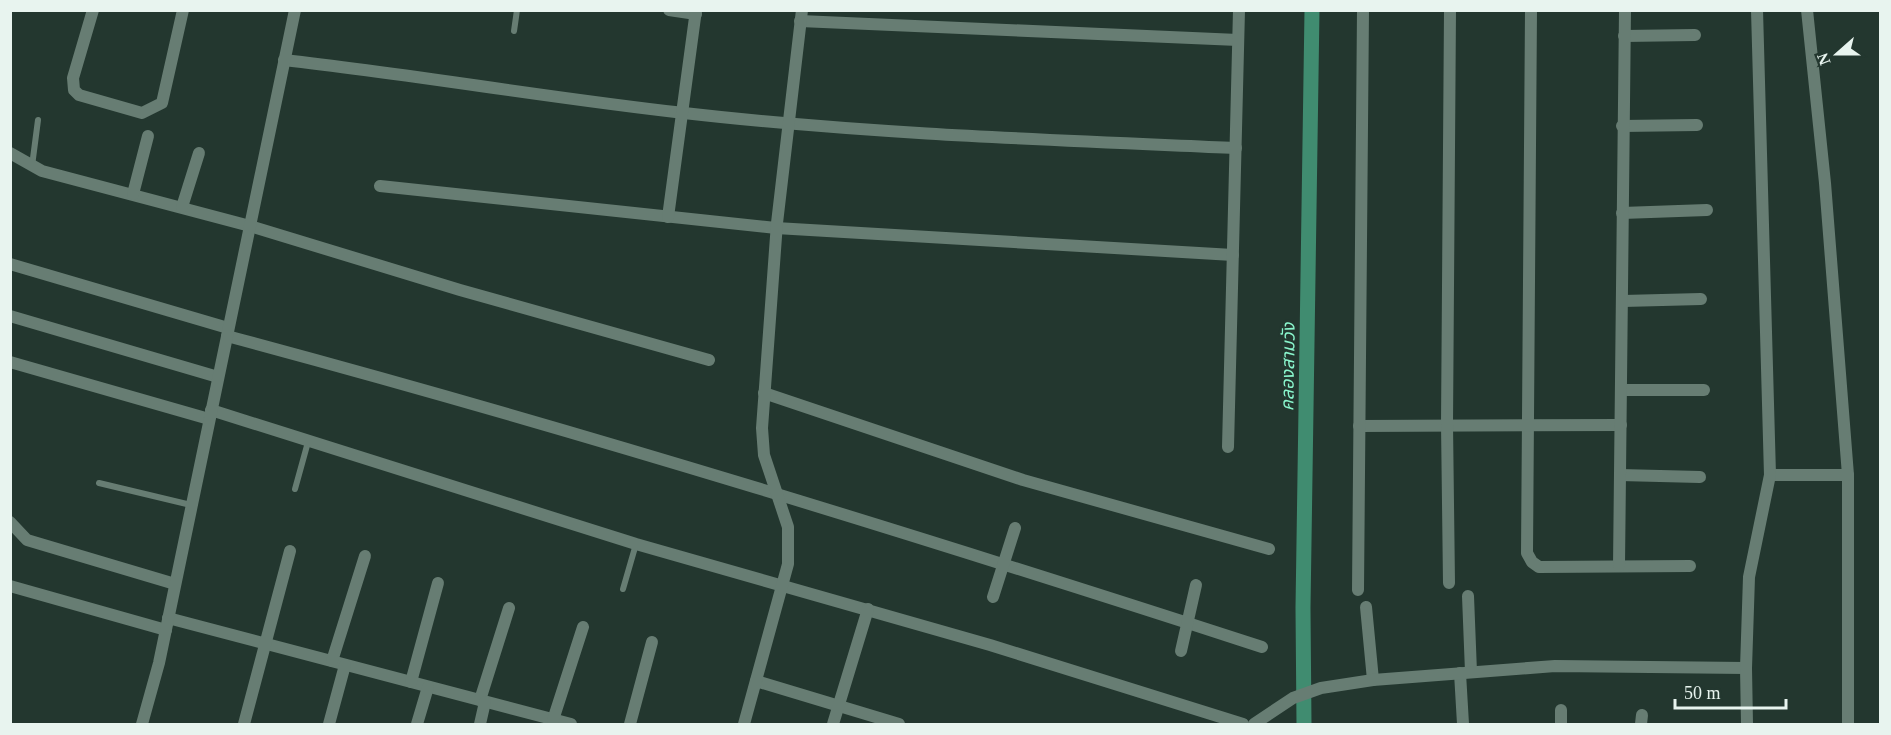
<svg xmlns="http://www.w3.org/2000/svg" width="1891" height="735" font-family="'Times New Roman','Noto Sans Thai',serif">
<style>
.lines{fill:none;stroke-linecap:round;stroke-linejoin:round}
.canal{stroke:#408c70;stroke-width:15}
.lane{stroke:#677d73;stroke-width:6}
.street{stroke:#677d73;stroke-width:12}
.labels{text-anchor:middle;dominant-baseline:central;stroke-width:5;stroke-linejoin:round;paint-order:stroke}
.water-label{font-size:18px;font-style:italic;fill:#8af6cd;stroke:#23372f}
</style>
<rect width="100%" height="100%" fill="#23372f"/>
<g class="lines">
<polyline class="canal" points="1304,724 1303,608 1312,10"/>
<g class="lane">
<polyline points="514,31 517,10"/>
<polyline points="32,166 38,120"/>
<polyline points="99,483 191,505"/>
<polyline points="295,489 308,442"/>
<polyline points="623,589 636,544"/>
</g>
<g class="street">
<polyline points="93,10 73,78 74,90 79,95 142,113 162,103 183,10"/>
<polyline points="669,10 696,14"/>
<polyline points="1531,10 1527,553 1532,562 1539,567 1690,566"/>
<polyline points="1807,10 1825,183 1848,475 1848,724"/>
<polyline points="800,21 1238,40"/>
<polyline points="1624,36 1695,35"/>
<path d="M284 60C417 75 550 98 684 113 867 134 1052 140 1236 148"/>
<polyline points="1622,126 1697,125"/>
<polyline points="10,153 42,171 250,226 460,290 709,360"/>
<polyline points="380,186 776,228 1233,255"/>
<polyline points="133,194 148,136"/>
<polyline points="182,207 199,153"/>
<polyline points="1622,213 1707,210"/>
<polyline points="668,217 696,10"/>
<polyline points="10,264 228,328"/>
<polyline points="1623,301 1701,299"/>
<polyline points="10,316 218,377"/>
<path d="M227 336C575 429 919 536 1262 647"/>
<polyline points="10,362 209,419"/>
<polyline points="1622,390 1704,390"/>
<polyline points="764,393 1023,480 1269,549"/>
<polyline points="211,410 636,544 990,645 1243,724"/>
<polyline points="1359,426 1621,425"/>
<polyline points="1228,447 1239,10"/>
<polyline points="1620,475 1700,477"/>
<polyline points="1770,475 1848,475"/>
<polyline points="10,522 27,540 175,584"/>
<polyline points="1619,566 1625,10"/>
<polyline points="1449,583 1447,424 1450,10"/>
<polyline points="10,586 166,630"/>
<polyline points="1358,590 1363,10"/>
<polyline points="1468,596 1471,672"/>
<polyline points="993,597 1015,528"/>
<polyline points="1366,607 1373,680"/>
<polyline points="168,618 571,724"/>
<polyline points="1181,651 1196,585"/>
<polyline points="332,661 365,556"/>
<polyline points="1460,673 1463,724"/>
<polyline points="756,681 899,724"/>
<polyline points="411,682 438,583"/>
<polyline points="480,700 509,608"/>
<polyline points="553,720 583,627"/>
<polyline points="142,724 159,663 295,10"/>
<polyline points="244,724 290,551"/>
<polyline points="329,724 345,665"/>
<polyline points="417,724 428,687"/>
<polyline points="480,724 485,702"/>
<polyline points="630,724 652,642"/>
<polyline points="744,724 788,564 788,527 764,455 762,428 777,223 802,10"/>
<polyline points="833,724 868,609"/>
<polyline points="1254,724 1293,698 1321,688 1373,680 1555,666 1746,668"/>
<polyline points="1561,724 1561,710"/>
<polyline points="1641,724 1642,715"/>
<polyline points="1747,724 1746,668 1749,577 1770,475 1757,10"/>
</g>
</g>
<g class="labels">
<g class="water-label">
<text transform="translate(1288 367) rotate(-89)">คลองสามวัง</text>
</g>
</g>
<rect width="1891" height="735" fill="none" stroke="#e8f4ef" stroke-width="24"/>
<g transform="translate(1837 54) rotate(249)" stroke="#23372f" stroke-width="4.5" paint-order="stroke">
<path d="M0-4.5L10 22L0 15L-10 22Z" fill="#e8f4ef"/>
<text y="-9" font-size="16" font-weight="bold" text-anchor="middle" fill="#e8f4ef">N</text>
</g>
<path d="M1675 699v9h111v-9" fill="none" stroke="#e8f4ef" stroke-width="3"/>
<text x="1684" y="699" font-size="18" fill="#e8f4ef" stroke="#23372f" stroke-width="4.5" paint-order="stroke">50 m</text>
</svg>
